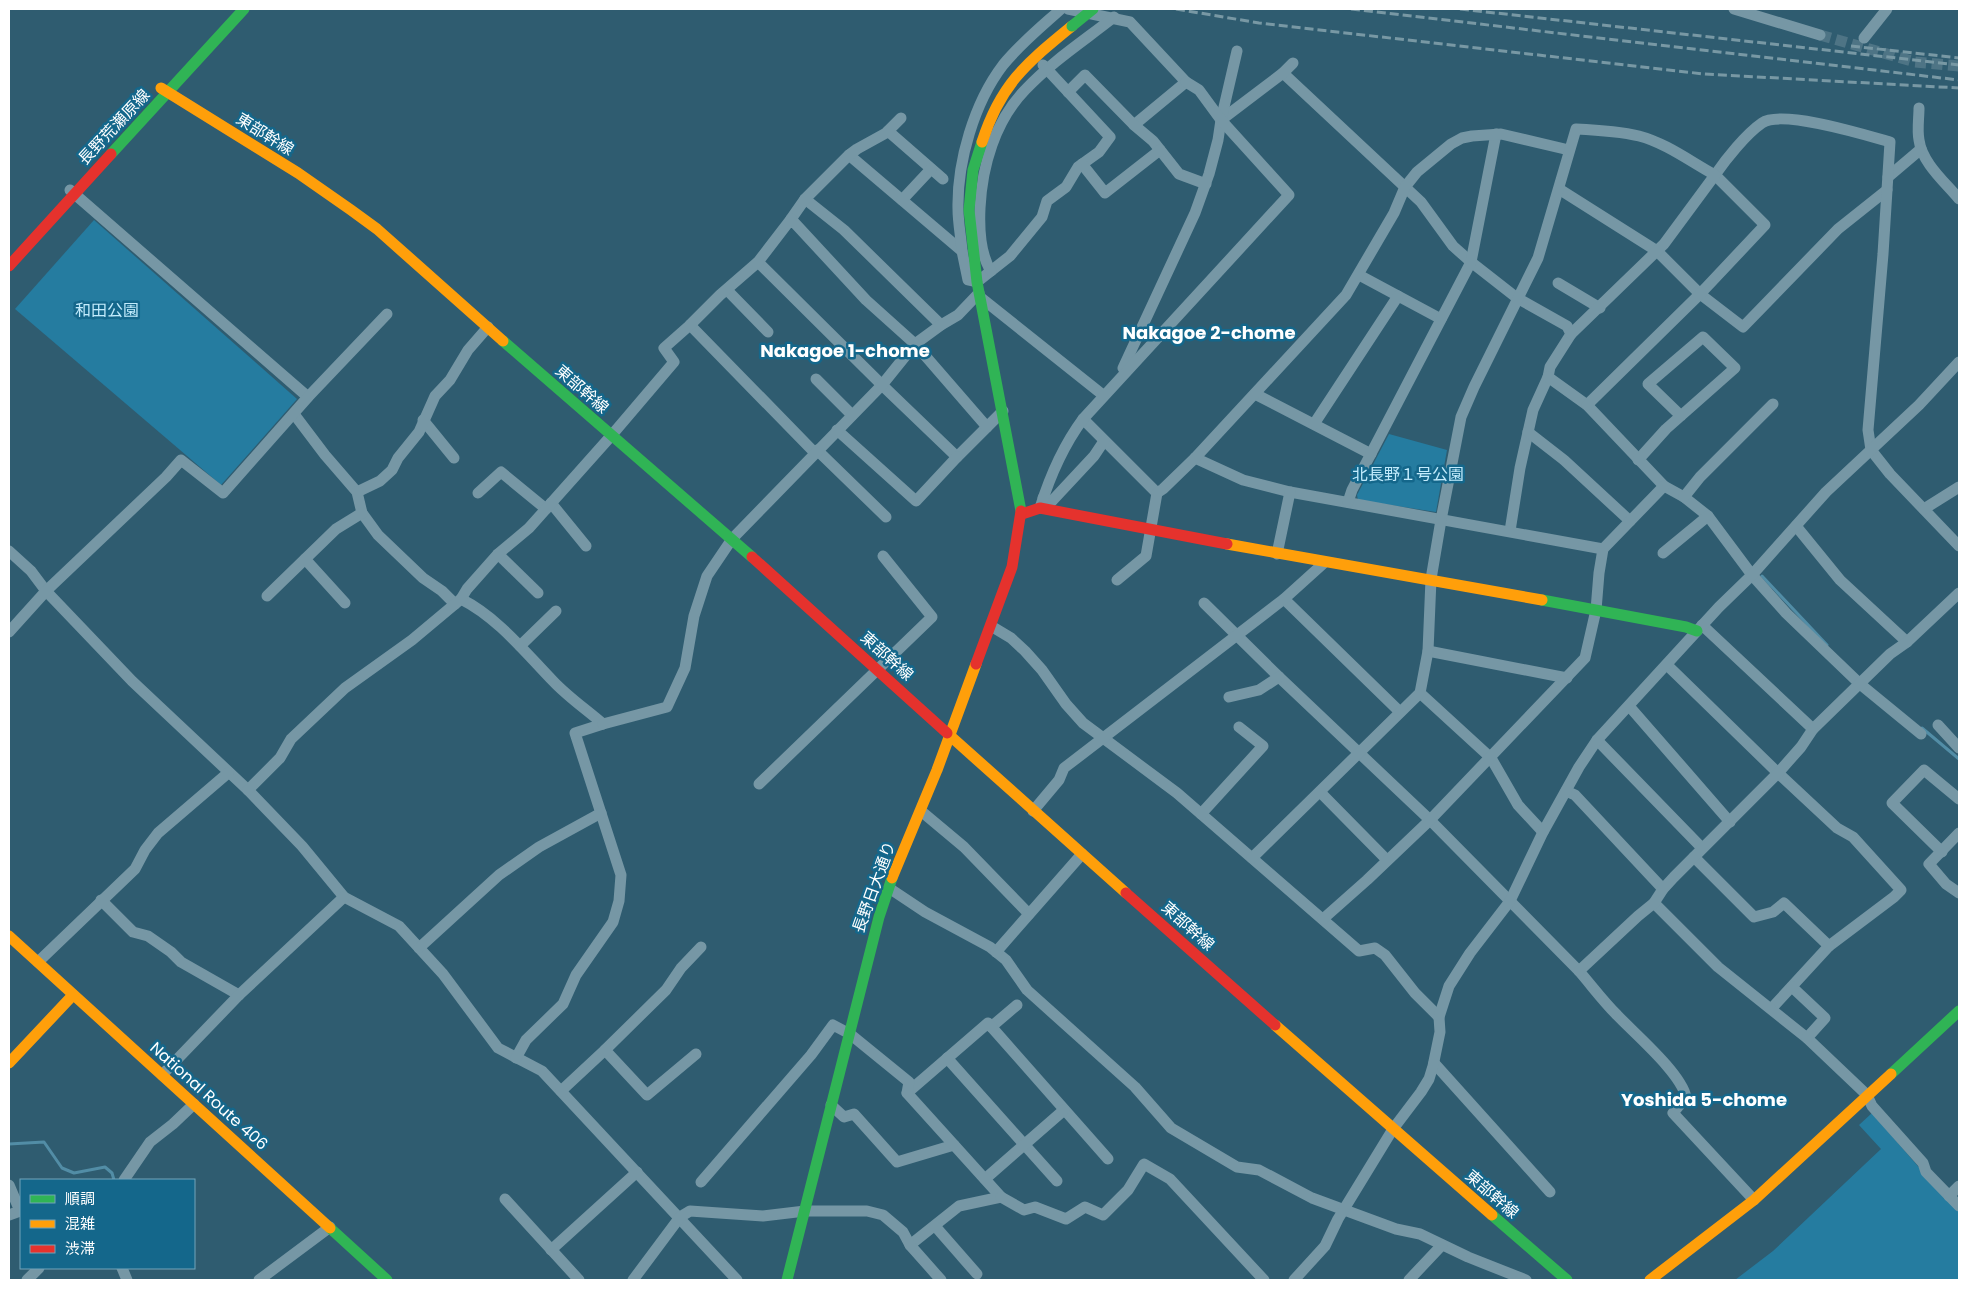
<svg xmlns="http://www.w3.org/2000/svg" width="1968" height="1289" font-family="Poppins,'Noto Sans JP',sans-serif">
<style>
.green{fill:#257ca0}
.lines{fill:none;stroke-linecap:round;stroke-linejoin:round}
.stream{stroke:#528da6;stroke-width:3}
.street-tunnel{stroke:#4e7485;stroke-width:11;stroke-dasharray:11 5.5;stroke-linecap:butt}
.street{stroke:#7697a5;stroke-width:11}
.fast{stroke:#30b455;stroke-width:11}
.slow{stroke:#ff9f0a;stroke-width:11}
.jam{stroke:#e5322d;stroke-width:11}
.rail{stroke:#7898a4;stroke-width:3;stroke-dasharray:9 4;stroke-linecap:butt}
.fast-bridge{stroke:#30b455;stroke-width:11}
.labels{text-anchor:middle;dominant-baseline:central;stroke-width:5;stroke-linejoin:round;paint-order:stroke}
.street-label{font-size:16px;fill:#fff;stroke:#14678b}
.park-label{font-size:16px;fill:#c2ebfc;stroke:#14678b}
.neighbourhood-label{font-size:18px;font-weight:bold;fill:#fff;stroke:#14678b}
</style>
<rect width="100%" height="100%" fill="#2f5c70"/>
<g class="green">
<polygon points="94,220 297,399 221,485 15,309"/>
<polygon points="1389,434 1447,450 1436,512 1358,500 1357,495"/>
<polygon points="1872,1113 1948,1201 1959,1212 1959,1280 1735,1280 1773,1251 1881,1149 1859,1125"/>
</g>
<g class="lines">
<g class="stream">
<polyline points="1762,576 1827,645"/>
<polyline points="1922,728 1959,759"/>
<polyline points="9,1144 44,1142 62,1168 74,1173 105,1167 112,1173 114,1180"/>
</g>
<polyline class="street-tunnel" points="1820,35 1915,62 1959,66"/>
<g class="street">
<polyline points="1068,9 1130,22 1186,82 1134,125"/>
<polyline points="1734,9 1820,35"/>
<polyline points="1864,38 1887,9"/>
<polyline points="1283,73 1421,202 1453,246 1471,262 1517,298 1567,326 1571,334 1550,367 1548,377 1533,410 1520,468 1510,531"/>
<polyline points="1068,92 1085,75 1134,125 1153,141 1179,174 1206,184"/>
<path d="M1919 108C1919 118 1917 130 1919 140 1922 163 1945 182 1959 199"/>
<polyline points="1221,120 1283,73 1293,63"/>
<polyline points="888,131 943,179"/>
<polyline points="849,155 962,251 968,280 977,282 1010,256 1042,217 1047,201 1066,187 1078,167 1099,152 1110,137 1043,65"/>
<polyline points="1082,164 1105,193 1160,150"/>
<polyline points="1888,177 1921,149"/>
<polyline points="1559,189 1657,251 1700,294 1743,327 1838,229 1887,190"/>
<polyline points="70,190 308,397"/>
<polyline points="805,199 844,230 941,325"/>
<polyline points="902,200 931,169"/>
<polyline points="791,219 805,199 849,155 857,149 886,133 901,118"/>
<path d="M962 251C961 237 958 223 958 209 957 162 974 103 1003 65 1020 44 1041 27 1061 9"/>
<polyline points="758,262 882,385 957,457 987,427"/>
<path d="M991 271C980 254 979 229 980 208 982 166 995 121 1025 90 1051 62 1085 40 1114 17"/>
<polyline points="1359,275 1441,319"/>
<polyline points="1558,283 1600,308"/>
<polyline points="727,290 768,332"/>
<polyline points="980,297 1103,395"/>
<polyline points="690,325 815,453"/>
<polyline points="1123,368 1195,213 1209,174 1218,140 1221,120 1237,51"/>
<polyline points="1548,377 1587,405 1664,486 1684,497 1708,516 1752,575 1786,613 1860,684 1921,734"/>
<polyline points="816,379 852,415"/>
<polyline points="1255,394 1371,454"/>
<path d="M1587 405 1700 294 1765 225 1715 175C1726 159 1746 134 1762 123 1782 109 1865 135 1890 142L1883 254 1868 430 1871 450 1890 474 1959 546"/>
<polyline points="294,414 325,455 357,492 362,513 378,535 423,578 442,591 455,604"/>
<polyline points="1083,419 1157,493"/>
<polyline points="423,420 454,458"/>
<polyline points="1314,424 1398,296"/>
<polyline points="837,430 916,501 957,457"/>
<polyline points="1528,432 1564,460 1630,521"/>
<polyline points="817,450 886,517"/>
<polyline points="1195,458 1243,480 1290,492 1603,549"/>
<polyline points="1638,460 1666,429 1735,368 1703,337 1648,384 1681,416"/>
<polyline points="357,492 380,481 392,470 398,458 419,432 435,396 450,380 468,350 488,327"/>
<polyline points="478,493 501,472 546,509"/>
<polyline points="1684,497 1700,477 1773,404"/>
<polyline points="1043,498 1052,501 1094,456 1104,441"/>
<polyline points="1348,502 1352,490 1471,262 1496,134"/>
<polyline points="551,503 586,546"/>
<path d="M1040 508C1050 476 1063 446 1083 419L1289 195 1221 120 1199 90 1186 82"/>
<polyline points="1924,509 1959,487"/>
<polyline points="1796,526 1840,580 1907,642"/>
<polyline points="9,551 31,571 46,591 132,681 248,790 302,846 344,897 399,926 443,974 498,1048 542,1071 737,1280"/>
<polyline points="1663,553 1708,516"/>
<polyline points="498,554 538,593"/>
<polyline points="1277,554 1290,492"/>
<polyline points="305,559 345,603"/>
<polyline points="1117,580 1146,556 1157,493 1163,489 1195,458 1346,295 1394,213 1405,187 1417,172 1451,144 1462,138 1472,136 1501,134 1569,150"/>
<polyline points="267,596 336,529 362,513"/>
<path d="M461 599C497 617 525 652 553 681 568 697 587 710 603 724L575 733 621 875 619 901 613 922 576 975 563 1004 526 1040 516 1058"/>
<polyline points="1284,599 1400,712"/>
<path d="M1204 603 1279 677 1430 820 1579 971C1592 986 1603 1001 1617 1015 1635 1034 1681 1073 1686 1097L1673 1113 1754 1200"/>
<polyline points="1702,625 1813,729"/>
<polyline points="991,626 1011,638 1025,651 1042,670 1066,704 1083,723 1177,793 1359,951 1375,948 1385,955 1415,993 1439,1017"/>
<polyline points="9,632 46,591 166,477 181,460 223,493 308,397 387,314"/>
<polyline points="520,646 556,611"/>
<polyline points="1428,651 1567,678"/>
<polyline points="1667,665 1778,773 1837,828 1853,837 1901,890 1894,897 1829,946"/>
<polyline points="1420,693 1491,758 1518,805 1543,832"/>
<polyline points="1229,697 1259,690 1279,677"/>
<polyline points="1629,706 1730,822"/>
<polyline points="603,724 667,707 685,668 694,616 707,576 732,539 882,385 915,344 941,325 958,315 979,293"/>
<polyline points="1938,725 1959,748"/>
<polyline points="1597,740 1702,848"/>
<polyline points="759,784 932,617 883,556"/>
<polyline points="248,790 280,758 291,739 345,688 412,640 461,599 467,589 498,554 529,528 611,436 674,362 664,348 690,325 720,295 758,262 791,219 866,300 915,344 987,427 1003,411"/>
<polyline points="1566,791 1575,795 1663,889"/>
<polyline points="1320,792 1387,860"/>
<polyline points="921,811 964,847 1029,914"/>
<polyline points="1033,811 1059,780 1064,768 1284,599 1325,562"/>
<polyline points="1201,814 1263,746 1239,727"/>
<polyline points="1959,833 1929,864 1946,884 1959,893"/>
<polyline points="1942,852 1892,803 1924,770 1959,799"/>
<polyline points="1694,857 1754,917 1773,912 1784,903 1829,946 1772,1008"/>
<path d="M1252 858 1420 693 1428 651 1431 579 1441 520 1461 417 1474 387 1538 258 1576 129C1597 130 1618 131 1639 136 1666 143 1691 162 1715 175L1664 244 1571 334"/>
<polyline points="889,888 925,912 990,947 1006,960 1027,990 1135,1087 1171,1128 1237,1167 1259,1170 1312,1198 1396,1229 1420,1234 1468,1257 1526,1280"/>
<polyline points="101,900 133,932 148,936 171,952 181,962 239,995"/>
<polyline points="1654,903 1718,967 1807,1038 1867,1095 1872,1106 1923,1163 1926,1172 1959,1206"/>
<polyline points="1323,919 1367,880 1430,820 1585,658 1596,610 1599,573 1603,549 1664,486"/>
<polyline points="419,948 499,875 539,847 601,813"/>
<polyline points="996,952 1082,854"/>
<polyline points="38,962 135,869 145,850 158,833 228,773"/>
<polyline points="1579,971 1638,916 1654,903 1663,889 1674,877 1778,773 1801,747 1813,729 1890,654 1907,642 1959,593"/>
<polyline points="1792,987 1825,1018 1807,1038"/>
<polyline points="991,1027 1017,1005"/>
<polyline points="696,1054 647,1095 605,1050 666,990 681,968 701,947"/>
<polyline points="947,1058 1057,1181"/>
<polyline points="1434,1063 1550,1192"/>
<polyline points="162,1075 239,995 344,897"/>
<polyline points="561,1091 605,1050"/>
<polyline points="907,1093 988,1023 1108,1159"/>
<polyline points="831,1105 844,1117 854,1114 897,1162 954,1145"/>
<polyline points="985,1179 1064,1110"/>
<polyline points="124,1180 150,1142 173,1124 194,1104"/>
<polyline points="701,1182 811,1055 833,1025 850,1034 909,1082 907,1093 1001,1197 959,1206 910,1245"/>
<polyline points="9,1185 20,1211 9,1215"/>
<polyline points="1949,1196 1959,1186"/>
<polyline points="1001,1197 1024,1210 1035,1207 1066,1219 1085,1207 1103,1215 1128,1190 1144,1164 1170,1179 1264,1280"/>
<polyline points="505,1199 579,1280"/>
<polyline points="935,1226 977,1274"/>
<polyline points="551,1250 637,1172"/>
<polyline points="122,1268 127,1280"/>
<polyline points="27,1280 39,1268"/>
<polyline points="259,1280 330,1227"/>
<polyline points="633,1280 680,1217 690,1211 763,1216 805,1211 867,1211 883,1215 903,1232 910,1245 941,1280"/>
<polyline points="1294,1280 1325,1246 1338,1219 1393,1129 1421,1092 1429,1079 1433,1066 1440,1032 1439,1017 1449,986 1470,953 1510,901 1543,832 1579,767 1597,740 1719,607 1752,575 1826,492 1919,405 1959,362"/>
<polyline points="1409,1280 1442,1245"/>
</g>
<g class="fast">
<polyline points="982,142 973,170 969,210 977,282 1021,511"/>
<polyline points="111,154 244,9"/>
<polyline points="503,341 752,557"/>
<polyline points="1542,600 1686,627 1697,631"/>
<polyline points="1891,1074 1959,1011"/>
<polyline points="1492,1215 1567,1280"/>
<polyline points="330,1228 387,1280"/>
<polyline points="787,1280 879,917 892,878"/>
</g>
<g class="slow">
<polyline points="161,88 298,173 351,210 377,229 503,341"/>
<path d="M982 142C1001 83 1027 63 1072 26"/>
<polyline points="1227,544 1542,600"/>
<polyline points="947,733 1126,893"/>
<polyline points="892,878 937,770 976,664"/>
<polyline points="9,936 330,1228"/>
<polyline points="1275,1025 1492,1215"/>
<polyline points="9,1063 73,995"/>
<polyline points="1650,1280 1754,1200 1891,1074"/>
</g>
<g class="jam">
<polyline points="9,266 111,154"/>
<polyline points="1022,514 1040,508 1227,544"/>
<polyline points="752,557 947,733"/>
<polyline points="976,664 1012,567 1021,511"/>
<polyline points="1126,893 1275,1025"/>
</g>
<g class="rail">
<polyline points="1176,9 1259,23 1704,74 1959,88"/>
<polyline points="1351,9 1959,80"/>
<polyline points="1460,9 1959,65"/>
<polyline points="1851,46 1959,58"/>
</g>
<polyline class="fast-bridge" points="1072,26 1093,9"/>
</g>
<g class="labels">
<g class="street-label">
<text transform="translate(114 127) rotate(-47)">長野荒瀬原線</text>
<text transform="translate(265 134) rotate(32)">東部幹線</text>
<text transform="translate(582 389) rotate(41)">東部幹線</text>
<text transform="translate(887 656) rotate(42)">東部幹線</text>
<text transform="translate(874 887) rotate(-70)">長野日大通り</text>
<text transform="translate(1188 926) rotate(42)">東部幹線</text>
<text transform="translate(209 1096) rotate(42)">National Route 406</text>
<text transform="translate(1492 1194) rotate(41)">東部幹線</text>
</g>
<g class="park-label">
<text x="107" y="310">和田公園</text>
<text x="1408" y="474">北長野１号公園</text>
</g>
<g class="neighbourhood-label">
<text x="1209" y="332">Nakagoe 2-chome</text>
<text x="845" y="350">Nakagoe 1-chome</text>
<text x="1704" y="1099">Yoshida 5-chome</text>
</g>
</g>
<rect width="1968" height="1289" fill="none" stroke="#ffffff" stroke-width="20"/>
<rect x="20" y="1179" width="175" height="90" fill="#14678b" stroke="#72a4b9"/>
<rect x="30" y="1195" width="25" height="8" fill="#30b455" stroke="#72a4b9"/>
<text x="65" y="1204" font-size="15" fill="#ffffff">順調</text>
<rect x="30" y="1220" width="25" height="8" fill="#ff9f0a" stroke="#72a4b9"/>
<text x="65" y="1229" font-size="15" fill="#ffffff">混雑</text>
<rect x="30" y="1245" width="25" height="8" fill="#e5322d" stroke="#72a4b9"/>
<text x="65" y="1254" font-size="15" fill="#ffffff">渋滞</text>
</svg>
